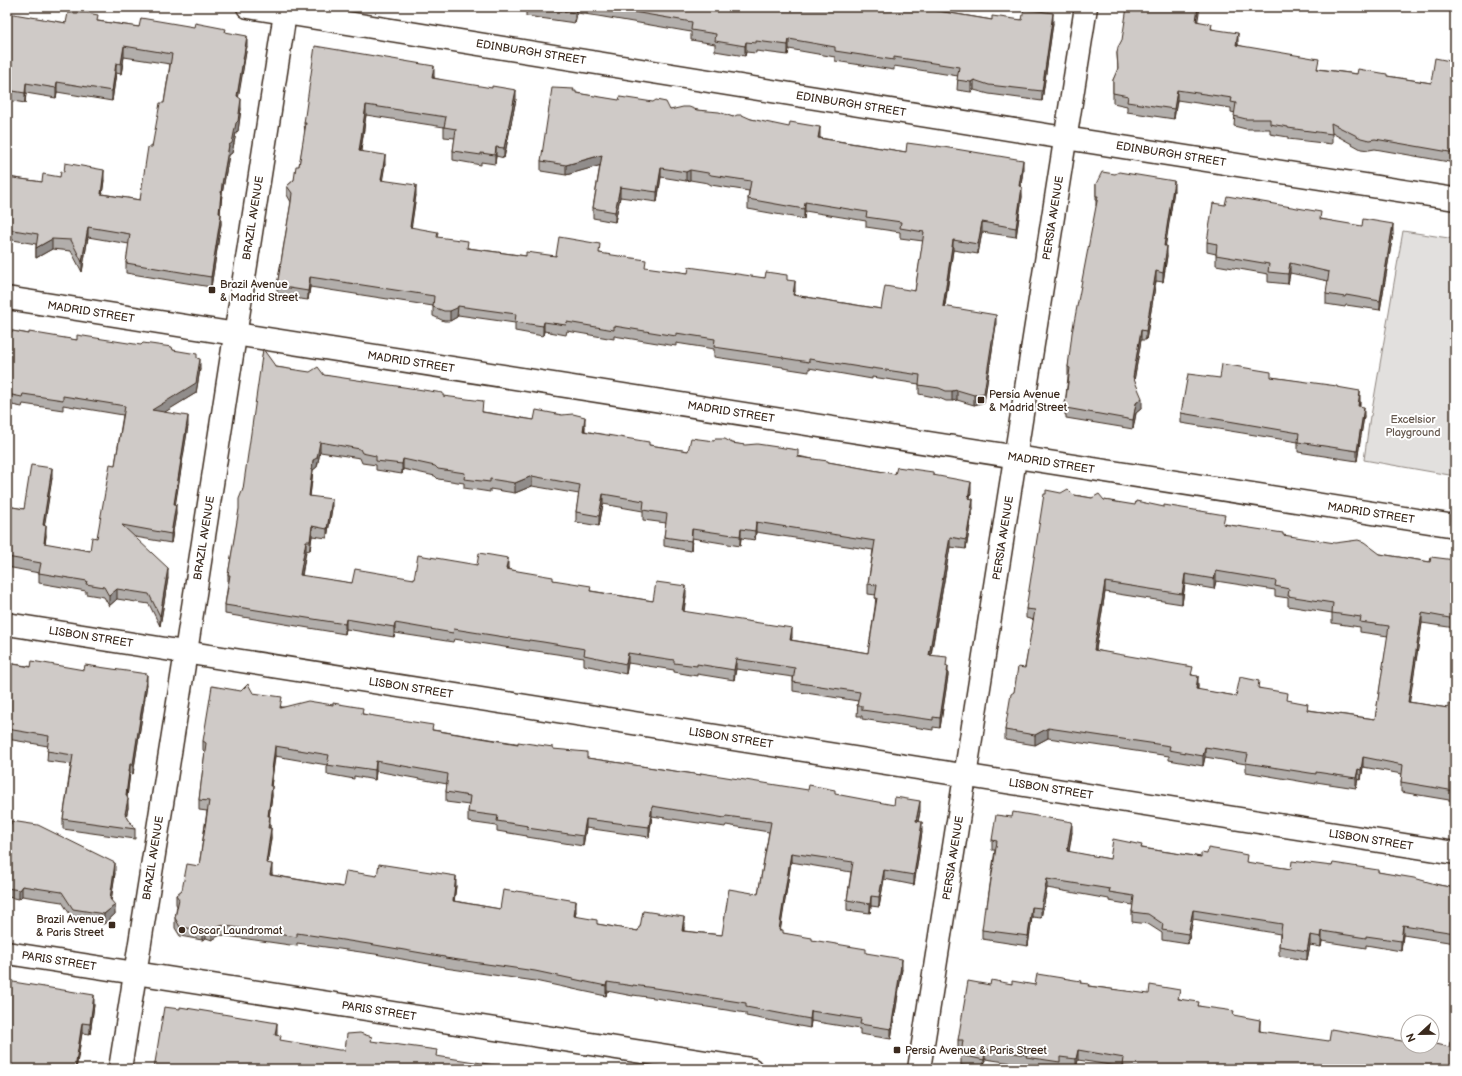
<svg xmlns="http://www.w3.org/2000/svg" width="1462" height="1076" font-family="'Balsamiq Sans',sans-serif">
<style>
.green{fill:#e2e0de;stroke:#8e857e}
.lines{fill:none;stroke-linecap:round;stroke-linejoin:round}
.street-casing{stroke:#3b2a1e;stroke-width:25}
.secondary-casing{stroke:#3b2a1e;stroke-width:25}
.street{stroke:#fff;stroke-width:22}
.secondary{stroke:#fff;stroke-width:22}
.wall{fill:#b2aeab;stroke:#3b2a1e;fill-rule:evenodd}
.shaded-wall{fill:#918d8b;stroke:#3b2a1e}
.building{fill:#cfcac7;stroke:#3b2a1e;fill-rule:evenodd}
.poi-dot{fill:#3b2a1e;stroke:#fff;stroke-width:1.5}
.labels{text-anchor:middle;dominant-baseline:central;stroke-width:4;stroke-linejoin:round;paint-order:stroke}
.street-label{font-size:11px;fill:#3b2a1e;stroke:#fff}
.poi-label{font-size:11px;fill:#3b2a1e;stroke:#fff;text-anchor:start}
.park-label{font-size:11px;fill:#65584e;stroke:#fff}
</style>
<rect width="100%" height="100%" fill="#fff"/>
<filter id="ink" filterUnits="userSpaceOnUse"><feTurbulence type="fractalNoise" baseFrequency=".025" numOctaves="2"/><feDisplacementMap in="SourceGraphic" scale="8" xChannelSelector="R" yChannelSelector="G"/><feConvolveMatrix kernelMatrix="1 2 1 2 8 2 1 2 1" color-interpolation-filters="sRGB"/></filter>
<g filter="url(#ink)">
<polygon class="green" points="1403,231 1455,239 1455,476 1364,460 1370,416 1371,416"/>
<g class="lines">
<g class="street-casing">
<g id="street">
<polyline points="248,7 1065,138 1455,199"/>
<polyline points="7,298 1455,526"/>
<polyline points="7,624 1455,853"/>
<polyline points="7,953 751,1069"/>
<polyline points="120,1069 186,652 286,7"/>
</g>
</g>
<g class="secondary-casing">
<polyline id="secondary" points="919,1069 1086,7"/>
</g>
<use href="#street" class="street"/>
<use href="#secondary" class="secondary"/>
</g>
<g class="wall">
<polygon points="7,7 9,7 9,14 66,23 98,21 139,27 226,32 247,46 238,97 241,109 238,131 236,133 232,153 229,155 222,194 220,214 221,224 211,287 126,273 126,263 129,244 88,237 82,272 71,251 52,249 36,258 36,244 7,239 7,177 42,182 60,177 104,180 102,194 140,200 152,147 164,103 170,64 124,57 121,74 116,73 112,101 57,92 56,98 26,93 25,103 7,100"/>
<polygon points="509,7 933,7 933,10 992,20 1022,20 1053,23 1042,101 989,94 974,90 971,92 957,90 958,76 894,66 894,70 835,61 835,57 789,49 788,55 756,51 756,53 746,52 745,56 715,51 715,44 691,40 691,32 598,16 577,13 575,23 526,16 526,10"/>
<polygon points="1198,21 1238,43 1238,45 1319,69 1357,74 1387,76 1431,83 1455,62 1455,163 1375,149 1369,150 1361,149 1332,133 1332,144 1288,139 1288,137 1270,134 1270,129 1246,129 1234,126 1235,113 1231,112 1231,108 1177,100 1174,119 1127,112 1127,106 1113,103 1113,80 1118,70 1117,53 1122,40"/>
<polygon points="434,76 434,78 516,99 504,158 496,156 495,164 481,162 481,165 453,160 453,151 455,138 444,137 444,127 366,115 361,151 385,164 382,180 416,195 411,228 468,248 526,256 556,256 600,253 646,268 688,273 765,278 787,280 795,291 794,295 881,309 915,291 923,241 900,238 900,232 866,227 866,221 805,211 804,219 748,209 748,199 749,191 711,185 708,183 690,180 686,181 661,177 657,202 620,197 615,222 593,218 593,208 600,165 566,175 541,171 541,161 574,91 576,93 670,110 697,110 733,117 751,119 820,137 820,138 906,152 1023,170 1021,187 1022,197 1016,237 982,232 978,254 953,250 945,306 996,325 984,402 974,405 957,400 952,401 946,401 939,398 919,394 919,384 872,377 872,379 809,368 809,372 783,368 783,367 714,357 714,349 676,343 676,346 614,336 614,339 567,331 566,335 544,331 543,336 515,331 515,323 458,315 457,317 450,321 444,321 433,316 433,306 310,287 308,300 277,296 277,286 291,202 287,195 287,186 294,180 299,166 305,133 304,123"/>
<polygon points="1096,184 1174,190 1165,246 1167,256 1163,282 1156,281 1146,340 1141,340 1134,380 1142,408 1136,413 1133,429 1066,418 1066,415 1065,415 1065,405 1068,377 1068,367 1097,206 1096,206"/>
<polygon points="1321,219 1393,234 1380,310 1346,305 1345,307 1326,304 1326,294 1328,281 1290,273 1288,284 1268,282 1268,274 1216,265 1216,254 1207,252 1207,242"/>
<polygon points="7,330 29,334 77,340 173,350 197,359 200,369 196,393 164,412 188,426 175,504 176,514 171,543 135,537 168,578 160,626 149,604 117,599 109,606 104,597 86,594 86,591 39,583 39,573 7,567 7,506 24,509 52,478 44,525 46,536 45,544 90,551 97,538 115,465 123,415 63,405 63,410 23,404 22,407 7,404"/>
<path d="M276 367 443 396 483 412 534 420 585 426V431L649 445 688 451 714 441 732 443 828 462 895 474 933 475 971 492 970 498 973 508 966 549 950 547 931 655 947 666 948 676 940 728 933 727V730L862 719V716H857L858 701 793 691V677L736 669 734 680 697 674V676L674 672V670L628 663 626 674 584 665V658L543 652 529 650V651L454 639 453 642 395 633 394 637 346 629 345 634 225 614V605L228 584V575L243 489ZM320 452 360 458 362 463 376 465V470L402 474 403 469 435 476 438 479 464 483V488L490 492V489L515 493 532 486 579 494 576 512V522L599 526 603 504 643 511V520L666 523 664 537V546L691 551 692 538 740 546 741 538 755 540 756 532 873 550 868 584V594L876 595 875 607 868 653 791 640 792 637 684 612 686 596 653 601 591 591 553 580 508 569V567L477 565 414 579 352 583 302 576 306 551 310 550 312 536 327 538 332 508 310 496 313 470 317 467Z"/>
<polygon points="1271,377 1337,387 1360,401 1360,406 1364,416 1357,461 1298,452 1298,442 1181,423 1181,413 1220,378"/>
<path d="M1074 495 1104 500 1225 524 1380 554 1430 562 1455 560V628L1422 623 1409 702 1448 708 1455 706V801L1401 792V782L1402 774 1363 767 1361 780 1358 779 1356 788 1316 782V784L1246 772V764L1205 757 1203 766 1169 760V756L1048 738 1035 745 1005 740V730L1014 692 1025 668 1034 620 1026 618V609ZM1216 581 1275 590V596L1288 598V606L1332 613V623L1360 627V632L1388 636 1375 719 1308 710 1259 688 1236 696 1198 690V686L1193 675 1096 650 1105 592 1182 604 1185 584 1214 589Z"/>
<polygon points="7,663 147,684 133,774 130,773 127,797 128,808 126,816 135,829 135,839 63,829 63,819 71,764 47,761 48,746 7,739"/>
<path d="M241 691 253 693 282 707 363 714 433 730 553 749 587 758 701 775 835 795 920 811 918 822 922 832 914 885 884 879 879 907 871 906 870 913 847 910V900L851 872 791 862 780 930 783 933 866 954 902 969 891 1039 860 1034V1029L811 1021 810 1028 746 1016V1013L694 1005 683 1003V1002L633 995V996L607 991 606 996 535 981 445 968V967L375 954 297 943V946L220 935 212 940 206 938 202 940 180 936 175 928V918L177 906 176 904V895L182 890 199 866 207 811 199 810V800L205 752 203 750V741ZM275 756 327 765V774L354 779V776L375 780 376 771 447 784 446 792V802L469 805 468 812V822L497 826V831L527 836V837L583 846 586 828 649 837 652 816 725 827 726 825 769 832 758 894 722 935 684 931V927L638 931 597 924 575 916 576 911 500 909 454 901 456 886 377 876 343 887 272 875V874L267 863 271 838 269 816 272 796 271 786Z"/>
<polygon points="1012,817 1072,832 1069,852 1110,859 1142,848 1201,857 1247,863 1291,869 1332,866 1378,872 1439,885 1455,888 1455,943 1403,935 1401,951 1366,945 1366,948 1322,941 1321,947 1310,945 1307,960 1279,956 1279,946 1280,934 1193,919 1188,944 1162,940 1162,933 1148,924 1132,922 1132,912 1133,905 1109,901 1109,899 1047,888 1041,918 1032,917 1028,946 982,939 982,930 987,906 995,850 992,850 992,840"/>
<polygon points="7,824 115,873 111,900 115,914 104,924 73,919 62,902 22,896 19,899 7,897"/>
<polygon points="1081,983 1089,986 1180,999 1199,1006 1234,1016 1260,1030 1260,1032 1455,1069 1123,1069 1123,1067 1078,1060 1076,1069 1060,1067 1060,1069 1041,1069 1026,1067 1026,1065 985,1059 984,1069 961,1065 961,1055 962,1050 958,1049 958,1040 990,985 1012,984 1035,985"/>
<polygon points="94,1005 90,1034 82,1033 76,1069 7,1069"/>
</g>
<g class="shaded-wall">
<polygon points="9,7 9,13 8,24 8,13"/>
<polygon points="576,7 577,7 577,13 575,23 575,13"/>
<polygon points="1198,7 1200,7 1196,31 1196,21"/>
<polygon points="1053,13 1053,23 1042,101 1042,91"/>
<polygon points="1238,33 1238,43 1236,55 1236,45"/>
<polygon points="247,36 247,46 237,106 237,96"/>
<polygon points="789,39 789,49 788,55 788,45"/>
<polygon points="746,42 746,52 745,56 745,46"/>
<polygon points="124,46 124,57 121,74 121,64"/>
<polygon points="116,63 116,73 112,101 112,91"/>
<polygon points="434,66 434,76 432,88 432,78"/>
<polygon points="974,80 974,90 971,92 971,82"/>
<polygon points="57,82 57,92 56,98 56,88"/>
<polygon points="26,83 26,93 25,103 25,93"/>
<polygon points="516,90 516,99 504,158 504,148"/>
<polygon points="1177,90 1177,100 1174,119 1174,109"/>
<polygon points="241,99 241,109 238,131 236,133 232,153 229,155 222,194 219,224 219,213 222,184 229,145"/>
<polygon points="366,105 366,115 359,160 359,151"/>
<polygon points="820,127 820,137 818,148 818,138"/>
<polygon points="496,147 496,156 495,164 495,155"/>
<polygon points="385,155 385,164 381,189 381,180"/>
<polygon points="602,155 602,165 566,175 566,165"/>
<polygon points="1023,160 1023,170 1019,196 1019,186"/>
<polygon points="661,168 661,177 657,202 657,192"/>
<polygon points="104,170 104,180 101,204 101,194"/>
<polygon points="690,170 690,180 686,181 686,172"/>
<polygon points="1174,181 1174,190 1164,256 1164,246"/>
<polygon points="416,185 416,195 410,237 410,227"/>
<polygon points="620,187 620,197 615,222 615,212"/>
<polygon points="1022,187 1022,197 1016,237 1016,228"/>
<polygon points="805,202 805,211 804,219 804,209"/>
<polygon points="221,214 221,224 211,287 211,277"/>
<polygon points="982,222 982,232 978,254 978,244"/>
<polygon points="1393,224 1393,234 1380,310 1380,301"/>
<polygon points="88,227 88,237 82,272 82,262"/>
<polygon points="52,239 52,249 36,258 36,248"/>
<polygon points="953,240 953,250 943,315 943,306"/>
<polygon points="1167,246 1167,256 1163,282 1163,273"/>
<polygon points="1290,263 1290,273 1288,284 1288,274"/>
<polygon points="1156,271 1156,281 1146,340 1146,331"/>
<polygon points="310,277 310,287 308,300 308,291"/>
<polygon points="795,281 795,291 793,304 793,295"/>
<polygon points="458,306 457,317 450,321 450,311"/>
<polygon points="996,315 996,325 984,402 974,405 974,395"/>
<polygon points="544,322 544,331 543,336 543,326"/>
<polygon points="1141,330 1141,340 1133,387 1133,377"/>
<polygon points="200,359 200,369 196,393 152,420 152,410"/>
<polygon points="957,390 957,400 952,401 952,391"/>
<polygon points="1360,391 1360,401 1358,415 1358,406"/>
<polygon points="1142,398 1142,408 1136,413 1133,429 1133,420 1136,403"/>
<polygon points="1364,407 1364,416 1357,461 1357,451"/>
<polygon points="188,416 188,426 174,513 174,504"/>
<polygon points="585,417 585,426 583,440 583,431"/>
<polygon points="320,442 320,452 317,467 313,470 309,505 309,496 313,460"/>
<polygon points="403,459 403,469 402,474 402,464"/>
<polygon points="52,468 52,478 43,535 43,525"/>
<polygon points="532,476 532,486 515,493 515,483"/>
<polygon points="971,482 971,492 968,507 968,498"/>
<polygon points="603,494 603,504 599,526 599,516"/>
<polygon points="332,499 332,508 327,538 327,529"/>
<polygon points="973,499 973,508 966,549 966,540"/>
<polygon points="176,504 176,514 171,543 171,534"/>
<polygon points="756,522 756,532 755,540 755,531"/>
<polygon points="46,526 46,536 44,553 44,543"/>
<polygon points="312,526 312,536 310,550 310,541"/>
<polygon points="692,529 692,538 691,551 691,541"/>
<polygon points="741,529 741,538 740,546 740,536"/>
<polygon points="950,537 950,547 929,664 929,655"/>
<polygon points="306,541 306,551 300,585 300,575"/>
<polygon points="508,558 508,567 506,578 506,569"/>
<polygon points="168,568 168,578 160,626 160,616"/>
<polygon points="1216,571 1216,581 1214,589 1214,579"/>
<polygon points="1185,574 1185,584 1182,604 1182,594"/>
<polygon points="1105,582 1105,592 1094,660 1094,650"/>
<polygon points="686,586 686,596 682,621 682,611"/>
<polygon points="117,589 117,599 109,606 109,596"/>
<polygon points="1422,613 1422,623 1408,712 1408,702"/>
<polygon points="346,619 346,629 345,634 345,624"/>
<polygon points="395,623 395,633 394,637 394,627"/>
<polygon points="792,628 792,637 790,650 790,640"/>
<polygon points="628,653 628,663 626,674 626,664"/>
<polygon points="736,659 736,669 734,680 734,670"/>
<polygon points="948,666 948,676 940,728 940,718"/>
<polygon points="147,674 147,684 133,774 133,764"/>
<polygon points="1198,676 1198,686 1196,699 1196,689"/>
<polygon points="1048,728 1048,738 1035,745 1035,735"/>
<polygon points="275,746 275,756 270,795 270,786"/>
<polygon points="1205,747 1205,757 1203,766 1203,756"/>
<polygon points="1363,757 1363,767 1361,780 1361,770"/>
<polygon points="376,761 376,771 375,780 375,770"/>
<polygon points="130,764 130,773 126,805 126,795"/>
<polygon points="1358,769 1358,779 1356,788 1356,778"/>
<polygon points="272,786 272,796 268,825 268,816"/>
<polygon points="128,799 128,808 125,824 125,814"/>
<polygon points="920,801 920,811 916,831 916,821"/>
<polygon points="652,806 652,816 649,837 649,827"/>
<polygon points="270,816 270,826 268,837 268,828"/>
<polygon points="586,819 586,828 583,846 583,836"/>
<polygon points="922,822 922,832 914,885 914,875"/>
<polygon points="1072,822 1072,832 1067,861 1067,851"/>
<polygon points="271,828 271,838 266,873 266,863"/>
<polygon points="791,853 791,862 779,939 779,930"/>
<polygon points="115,863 115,873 110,909 110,899"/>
<polygon points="272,864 272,874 270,884 270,875"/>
<polygon points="884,870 884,879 879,907 879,897"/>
<polygon points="456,876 456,886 453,910 453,901"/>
<polygon points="1047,879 1047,888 1041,918 1041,908"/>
<polygon points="22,886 22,896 19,899 19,890"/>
<polygon points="871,896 871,906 870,913 870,904"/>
<polygon points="576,901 576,911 574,925 574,916"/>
<polygon points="115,905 115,914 104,924 104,914"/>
<polygon points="1032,907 1032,917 1028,946 1028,936"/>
<polygon points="1193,910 1193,919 1188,944 1188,934"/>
<polygon points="684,917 684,927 682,941 682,931"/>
<polygon points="220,925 220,935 212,940 212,930"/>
<polygon points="1403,925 1403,935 1401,951 1401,941"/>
<polygon points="206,928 206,938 202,940 202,930"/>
<polygon points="1322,931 1322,941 1321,947 1321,937"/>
<polygon points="1310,935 1310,945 1307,960 1307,951"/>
<polygon points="902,959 902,969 891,1039 891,1029"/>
<polygon points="607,982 607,991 606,996 606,986"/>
<polygon points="94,995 94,1005 90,1034 90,1024"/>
<polygon points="811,1011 811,1021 810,1028 810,1019"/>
<polygon points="1260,1020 1260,1030 1259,1041 1259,1031"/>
<polygon points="82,1023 82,1033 76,1069 75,1069"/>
<polygon points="277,1023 277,1034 275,1045 275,1035"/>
<polygon points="985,1049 985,1059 984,1069 984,1060"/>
<polygon points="1078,1050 1078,1060 1076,1069 1076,1059"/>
</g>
<g class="building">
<polygon points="7,7 9,7 8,13 66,23 68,13 87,13 98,15 97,21 139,27 141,18 194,27 195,23 226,29 225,32 247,36 237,96 241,99 238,121 236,123 232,143 229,145 222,184 219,213 221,214 211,277 126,263 130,234 88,227 82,262 71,240 52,239 36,248 38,234 7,229 7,177 42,182 43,174 60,177 61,171 64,172 65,163 104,170 101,194 140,200 148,147 152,147 160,103 164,103 172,54 124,46 121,64 116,63 112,91 57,82 56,88 26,83 25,93 7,90"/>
<polygon points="535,7 576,7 575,13"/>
<polygon points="604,7 933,7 932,10 992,20 992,16 1022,20 1024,9 1053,13 1042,91 989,85 974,80 971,82 957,80 959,67 894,57 894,60 835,51 835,47 789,39 788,45 756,41 756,43 746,42 745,46 715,41 716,34 691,30 692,22"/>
<polygon points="1127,7 1198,7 1196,21 1212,24 1211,29 1238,33 1236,45 1319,59 1317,69 1357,74 1358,69 1387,74 1387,76 1431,83 1435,58 1455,62 1455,153 1375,139 1369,140 1361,138 1331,123 1332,134 1288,128 1288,127 1270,124 1270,119 1246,119 1234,116 1236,103 1231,102 1232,98 1177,90 1174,109 1127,102 1128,96 1113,93 1113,80 1118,68 1117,53 1118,47 1122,40"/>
<polygon points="315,46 434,66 432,78 492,88 492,86 516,90 504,148 496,147 495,155 481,153 481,155 453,151 456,129 444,127 446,117 366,105 359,151 385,155 381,180 416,185 410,227 438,232 437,237 468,241 467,248 526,256 526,252 556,256 559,237 600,244 599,253 646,260 645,267 688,273 689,267 765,278 766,272 787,275 787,280 795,281 793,295 881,309 885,286 915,291 924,232 900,228 901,222 866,217 867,212 805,202 804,209 748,199 751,181 711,175 708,173 690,170 686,172 661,168 657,192 620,187 615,212 593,208 602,155 566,165 541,161 552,88 574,89 573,91 576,91 576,93 619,100 620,97 653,102 656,100 666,102 670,110 683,107 689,107 697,110 719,112 733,117 737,115 742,115 751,119 789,127 790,122 820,127 818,138 906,152 907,143 937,147 937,146 1023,160 1019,186 1022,187 1016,228 982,222 978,244 953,240 943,306 996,315 984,393 974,395 957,390 952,391 946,391 939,388 919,385 920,375 872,368 872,369 809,359 809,362 783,358 783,357 714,347 715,339 676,333 676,336 614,326 614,330 567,322 566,325 544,322 543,326 515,322 516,314 458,306 457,308 450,311 444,311 433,307 434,296 310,277 308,291 277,286 291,202 292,193 287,186 294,180 296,166 299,166 306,123 304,123"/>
<polygon points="1102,172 1115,174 1119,172 1174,181 1164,246 1167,246 1163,273 1156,271 1146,331 1141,330 1133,377 1142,398 1136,403 1133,420 1066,408 1066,405 1065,405 1070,368 1068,367 1072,333 1098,196 1096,196 1096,184"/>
<polygon points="1227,196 1321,212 1320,219 1362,226 1363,219 1393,224 1380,301 1346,295 1345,297 1326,294 1329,272 1290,263 1288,274 1268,272 1269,264 1216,255 1217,244 1207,242 1213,203 1225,205"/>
<polygon points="7,330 29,334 29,332 77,340 77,335 141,345 143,343 172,347 173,350 197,354 197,358 200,359 196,383 152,410 188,416 174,504 176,504 171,534 122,525 168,568 160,616 149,594 117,589 109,596 104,587 86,584 87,581 39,573 41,563 7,557 7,506 24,509 31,465 52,468 43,525 46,526 44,543 90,551 92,537 97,538 110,464 115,465 125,406 63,396 63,400 23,394 22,397 7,394"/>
<path d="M263 349 276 367 310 372 318 367 324 375 443 393V396L483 401 482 412 534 420 536 410 562 415 573 414 585 417 583 431 649 442V445L688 451 691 438 714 441 715 439H725L732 443 745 445 757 444 798 450V457L828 461V462L895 474 897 467 933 472V475L971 482 968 498 973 499 966 540 950 537 929 655 947 657 946 666H948L940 718 933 717V720L862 710V706H857L860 692 793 682 795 668 736 659 734 670 697 664V666L674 663V660L628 653 626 664 584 655 585 649 543 642 529 640V641L454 629 453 633 395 623 394 627 346 619 345 624 225 605 230 575H228L239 509V499L243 489ZM320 442 360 449 362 453 376 456V461L402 464 403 459 435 466 438 469 465 473 464 479 490 482V479L515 483 532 476 580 485 576 512 599 516 603 494 644 501 643 510 667 514 664 537 691 541 692 529 740 536 741 529 755 531 756 522 875 541 868 584 877 585 875 598H877L868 653 790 640 792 628 682 611 686 586 656 582 653 601 590 591 591 586 553 580V577L506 569 508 558 479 553 477 565 418 555 414 579 355 569 352 583 300 575 306 541H310L312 526 327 529 332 499 309 496 313 460 317 458Z"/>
<polygon points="1222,364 1271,372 1271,377 1337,386 1337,387 1360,391 1358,406 1364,407 1357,451 1298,442 1299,433 1181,413 1188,374 1220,378"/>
<path d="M1068 489 1074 495 1092 498 1099 494 1104 500 1135 505 1136 501 1164 507V505L1225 515 1223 524 1283 533V535L1335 543 1358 540 1364 542 1380 554 1430 562 1431 557 1455 560V619L1422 613 1408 702 1448 708V704L1455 706V791L1401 782 1403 765 1363 757 1361 770 1358 769 1356 778 1316 772V774L1246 763 1248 754 1205 747 1203 756 1169 750 1170 746 1048 728 1035 735 1005 730 1011 694 1014 692 1018 667 1025 668 1035 610 1026 609 1044 494H1046V490L1061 493ZM1216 571 1276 581 1275 586 1289 589 1288 596 1333 603 1332 613 1361 617 1360 622 1389 626 1375 719 1307 710 1308 704 1287 700 1288 693 1258 688 1259 681 1240 677 1236 696 1196 689 1198 676 1191 675 1193 667 1094 650 1105 582 1182 594 1185 574 1214 579Z"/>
<polygon points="32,661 84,670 85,665 147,674 133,764 130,764 126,795 128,799 125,814 135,829 63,819 73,755 47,751 49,736 7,729 7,663 31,667"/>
<path d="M248 684 253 693 282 697 280 708 308 701 333 705V703L363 708 362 714 433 725 432 730 518 744V742L553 747V749L587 752V758L701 775V773L808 790 809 785 835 790V794L894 805 895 797 920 801 916 821 922 822 914 875 884 870 879 897 871 896 870 904 847 900 853 862 791 853 779 930H783V933L812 938V940L866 949V953L902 959 891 1029 860 1024 861 1019 811 1011 810 1019 746 1007V1003L694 995 683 993V992L633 985V986L607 982 606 986 535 971 445 958V957L375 945 297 933V937L220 925 212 930 206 928 202 930 180 927 175 918 179 899 176 895 182 890 187 864 199 866 209 801 199 800 206 743 203 741 212 686 241 691ZM275 746 329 755 327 765 354 769V767L375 770 376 761 448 774 446 792 470 796 468 812 498 816 497 821 528 826 527 828 583 836 586 819 649 827 652 806 725 818 726 816 771 822 758 894 729 889 722 935 682 931 684 917 643 911 640 927H639L638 931 597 924V920L574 916 576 901 517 891 516 892 503 890 500 909 453 901 456 876 379 864 377 876 346 871 343 887 270 875 272 864 266 863 271 828H268L270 816H268L272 786H270Z"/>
<polygon points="1013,812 1072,822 1067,851 1110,859 1113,839 1142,845 1141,848 1201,857 1201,853 1207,854 1208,848 1232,852 1247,855 1246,862 1291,869 1292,861 1332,866 1333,863 1378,870 1378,872 1414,878 1439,885 1455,888 1455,933 1403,925 1401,941 1366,936 1366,938 1322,931 1321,937 1310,935 1307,951 1279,946 1282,924 1193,910 1188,934 1162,930 1163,924 1148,914 1132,912 1134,896 1109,892 1110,889 1047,879 1041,908 1032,907 1028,936 982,930 985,906 987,906 997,841 992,840 996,815 1012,817"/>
<polygon points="11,821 38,825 115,863 110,899 115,905 104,914 73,909 62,892 22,886 19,890 7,888 7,824 11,824"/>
<polygon points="1037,974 1081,981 1080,983 1089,984 1088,986 1149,994 1150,985 1180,990 1178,999 1199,1002 1198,1006 1234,1011 1233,1015 1260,1020 1259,1031 1329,1041 1331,1029 1408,1042 1408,1046 1432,1046 1432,1043 1449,1047 1450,1042 1455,1043 1455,1069 1144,1069 1123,1066 1124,1058 1078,1050 1076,1059 1060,1057 1060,1062 1026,1057 1027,1055 985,1049 984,1060 961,1055 963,1040 958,1040 968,981 990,985 991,980 1012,984 1012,981 1035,985"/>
<polygon points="7,981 94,995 90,1024 82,1023 75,1069 7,1069"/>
<polygon points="164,1007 180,1009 180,1007 277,1023 275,1035 281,1036 280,1040 339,1050 345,1050 347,1034 360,1033 372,1037 371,1041 437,1050 436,1056 501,1066 500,1069 154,1069"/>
</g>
</g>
<g class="poi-dot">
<rect x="208" y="286" width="8" height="8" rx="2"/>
<rect x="977" y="396" width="8" height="8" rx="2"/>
<rect x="108" y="921" width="8" height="8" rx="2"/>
<circle cx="182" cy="930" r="4"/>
<rect x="893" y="1046" width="8" height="8" rx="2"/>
</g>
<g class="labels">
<g class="street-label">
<text transform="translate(531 52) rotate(9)">EDINBURGH STREET</text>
<text transform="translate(851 104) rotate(9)">EDINBURGH STREET</text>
<text transform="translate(1171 154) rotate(9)">EDINBURGH STREET</text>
<text transform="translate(253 218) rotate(-81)">BRAZIL AVENUE</text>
<text transform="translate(1053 218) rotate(-81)">PERSIA AVENUE</text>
<text transform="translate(91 312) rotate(9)">MADRID STREET</text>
<text transform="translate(411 362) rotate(9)">MADRID STREET</text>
<text transform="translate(731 412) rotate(9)">MADRID STREET</text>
<text transform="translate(1051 463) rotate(9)">MADRID STREET</text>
<text transform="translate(1371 513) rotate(9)">MADRID STREET</text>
<text transform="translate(204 538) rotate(-81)">BRAZIL AVENUE</text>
<text transform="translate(1003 538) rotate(-81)">PERSIA AVENUE</text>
<text transform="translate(91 637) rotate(9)">LISBON STREET</text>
<text transform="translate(411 688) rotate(9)">LISBON STREET</text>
<text transform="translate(731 738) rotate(9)">LISBON STREET</text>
<text transform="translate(1051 789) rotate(9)">LISBON STREET</text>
<text transform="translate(1371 840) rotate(9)">LISBON STREET</text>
<text transform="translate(153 858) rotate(-81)">BRAZIL AVENUE</text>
<text transform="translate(953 858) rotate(-81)">PERSIA AVENUE</text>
<text transform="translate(59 961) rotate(9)">PARIS STREET</text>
<text transform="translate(379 1011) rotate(9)">PARIS STREET</text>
</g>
<g class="poi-label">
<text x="220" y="284">Brazil Avenue<tspan x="220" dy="13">&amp; Madrid Street</tspan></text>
<text x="989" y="394">Persia Avenue<tspan x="989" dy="13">&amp; Madrid Street</tspan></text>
<text x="104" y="919" text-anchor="end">Brazil Avenue<tspan x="104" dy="13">&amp; Paris Street</tspan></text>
<text x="190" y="930">Oscar Laundromat</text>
<text x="905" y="1050">Persia Avenue &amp; Paris Street</text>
</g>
<g class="park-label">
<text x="1413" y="419">Excelsior<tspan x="1413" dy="13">Playground</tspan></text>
</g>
</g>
<rect width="1462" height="1076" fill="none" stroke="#fff" stroke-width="24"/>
<rect x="12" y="12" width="1438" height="1052" fill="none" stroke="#3b2a1e" stroke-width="1.5" filter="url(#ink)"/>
<g transform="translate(1420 1034) rotate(248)"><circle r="19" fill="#ffffff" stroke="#b1aaa5"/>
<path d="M0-3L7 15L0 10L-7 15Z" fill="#3b2a1e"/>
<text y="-6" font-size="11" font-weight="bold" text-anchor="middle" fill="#3b2a1e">N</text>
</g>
</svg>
